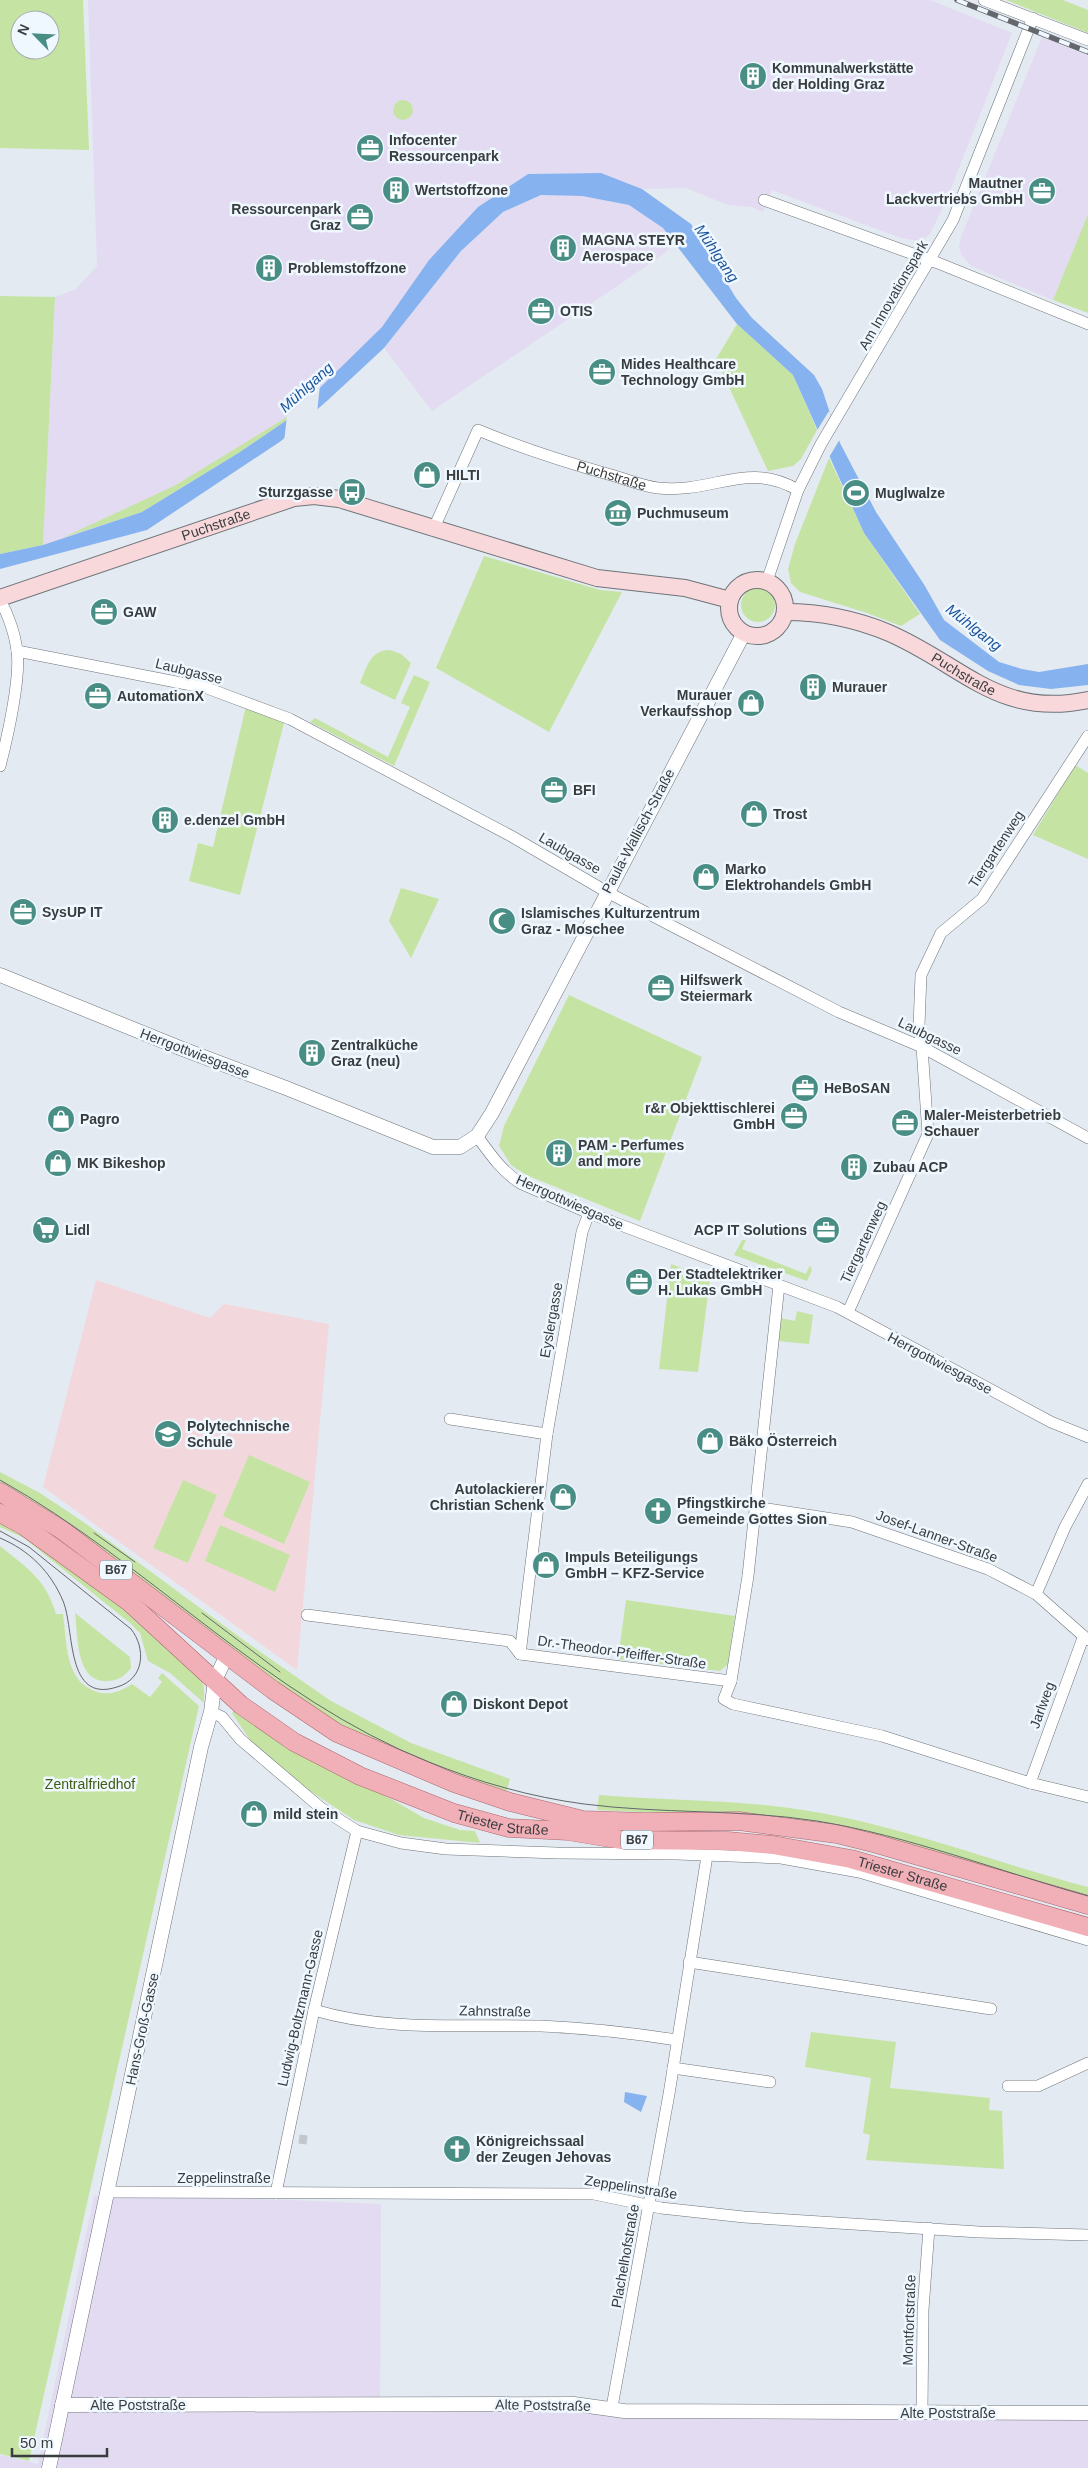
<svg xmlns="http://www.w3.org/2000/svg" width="1088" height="2468" font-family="Arial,sans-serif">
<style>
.industrial{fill:#e3dbf1}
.education{fill:#f2d8dd}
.green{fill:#c5e4a4;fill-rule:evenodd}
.water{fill:#86b2ef}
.pier{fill:#e3eaf1}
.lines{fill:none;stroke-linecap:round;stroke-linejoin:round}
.pedestrian-tunnel{stroke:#c1c7cd;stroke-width:9;stroke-dasharray:9 4.5;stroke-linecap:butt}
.minor-casing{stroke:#6e747a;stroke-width:12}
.tertiary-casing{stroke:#6e747a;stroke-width:15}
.secondary-casing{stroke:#6e747a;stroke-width:18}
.primary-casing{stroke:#ab666e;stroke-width:19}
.minor{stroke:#fff;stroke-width:11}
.tertiary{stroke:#fff;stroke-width:14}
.secondary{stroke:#f8d8db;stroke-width:16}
.primary{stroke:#f1b0b8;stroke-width:18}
.tram{stroke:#64686c;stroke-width:1}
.rail-casing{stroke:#64686c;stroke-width:5.5}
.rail{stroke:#f0f8ff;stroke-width:4;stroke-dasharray:11;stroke-linecap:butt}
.labels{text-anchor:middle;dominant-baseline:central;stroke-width:5;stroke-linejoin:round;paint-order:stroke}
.shield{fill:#f0f8ff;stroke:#717579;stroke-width:1}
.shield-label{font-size:12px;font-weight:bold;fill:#3a3d3f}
.poi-label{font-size:14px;font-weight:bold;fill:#3a3d3f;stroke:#f0f8ff;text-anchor:start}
.street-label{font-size:14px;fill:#3a3d3f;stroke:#f0f8ff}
.park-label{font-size:14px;fill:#3e5b10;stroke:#f0f8ff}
.water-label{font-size:15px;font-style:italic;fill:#1c539b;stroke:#f0f8ff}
</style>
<rect width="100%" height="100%" fill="#e3eaf1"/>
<g class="industrial">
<polygon points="88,0 930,0 1012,33 948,196 930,234 921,241 901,238 772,190 763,212 752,207 728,205 686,188 642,189 601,173 528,174 478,207 429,260 382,327 287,420 142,512 43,545 55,297 76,289 97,266"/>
<polygon points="1042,37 1088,56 1088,214 1053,300 971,266 961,254 959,247 961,237"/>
<polygon points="542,195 582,196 629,205 663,228 675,242 666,252 654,261 432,411 384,348 461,251 503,212"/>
<polygon points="94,2196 290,2200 381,2204 380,2405 1088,2413 1088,2468 0,2468 0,2455 38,2464"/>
</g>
<polygon class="education" points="96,1280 210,1318 224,1304 329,1324 297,1670 43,1487"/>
<g class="green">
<path d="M0 0H83L89 150 0 148ZM20 20H50V50H20Z"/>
<polygon points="1006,0 1063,0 1088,10 1088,33"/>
<circle cx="403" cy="110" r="10"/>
<polygon points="1088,214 1088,313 1053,300"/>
<polygon points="0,296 55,297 43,545 0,554"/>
<polygon points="737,324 793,375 817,430 801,459 793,466 768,471 716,359"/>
<polygon points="287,417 287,420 240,452 142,512 62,538 174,486"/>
<polygon points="829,458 864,533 920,614 901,626 867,613 800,592 791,583 788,569 795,544"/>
<polygon points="484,556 600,590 622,592 549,732 436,668"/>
<circle cx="758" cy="605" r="17"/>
<path d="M390 650 401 654 411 663 395 700 360 683C367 667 370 650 390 650Z"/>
<polygon points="414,675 430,682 394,766 310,722 315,718 388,757 410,707 401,703"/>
<polygon points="246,706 284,723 240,895 189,881 198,843 213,847"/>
<polygon points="1075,765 1088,773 1088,859 1033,835"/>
<polygon points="401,888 439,899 411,958 389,921"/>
<polygon points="569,995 702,1057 640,1221 526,1175 511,1165 499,1146 504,1126"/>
<polygon points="742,1240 746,1240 742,1249 806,1274 810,1265 812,1270 807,1281 734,1255"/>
<polygon points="671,1264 710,1279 698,1372 659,1369"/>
<polygon points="797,1311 813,1315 809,1344 777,1341 780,1318 795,1321"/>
<polygon points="249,1455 310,1482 284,1544 223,1516"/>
<path d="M0 1472 40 1493 82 1521 249 1644 331 1701 411 1743 510 1779 506 1793C458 1779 409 1763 365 1738 235 1666 128 1558 0 1482Z"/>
<polygon points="183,1480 217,1495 188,1563 153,1548"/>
<polygon points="0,1522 32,1539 93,1580 201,1679 204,1687 204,1703 170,1673 148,1661 140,1633 130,1623 24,1538 0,1527"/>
<polygon points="220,1525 290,1555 275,1592 205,1561"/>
<path d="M0 1546C27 1568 46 1579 56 1614H63C67 1640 64 1677 92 1690 107 1697 120 1692 132 1684L150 1697 162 1682 158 1678 162 1673 199 1706 29 2461 0 2454Z"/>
<polygon points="626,1600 735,1616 728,1664 720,1671 618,1659"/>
<path d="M75 1613 130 1657 131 1668C125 1676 119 1680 109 1681 75 1684 78 1635 75 1613Z"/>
<polygon points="235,1709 424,1818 460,1830 475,1831 480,1843 399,1835 354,1820 304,1787 254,1746 232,1713"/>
<path d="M599 1795C666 1801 735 1799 803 1810 900 1825 993 1862 1088 1887V1900L723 1816 597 1810Z"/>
<polygon points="811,2032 896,2042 890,2088 990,2098 989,2110 1002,2111 1004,2169 866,2160 870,2135 863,2133 871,2078 805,2067"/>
</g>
<g class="water">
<polygon points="601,173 642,189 691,224 736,298 752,318 814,375 822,389 840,443 876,512 925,586 944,620 999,662 1022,669 1039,672 1088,664 1088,685 1051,689 1019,685 988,671 940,640 864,533 793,375 737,324 663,228 629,205 582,196 541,195 503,212 461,251 384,348 328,400 281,441 147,530 0,569 0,554 43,545 142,512 240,452 287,420 382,327 429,260 478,207 528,174"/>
<polygon points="625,2092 647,2096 641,2112 624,2102"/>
</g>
<g class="pier">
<polygon points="320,385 317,413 284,442 287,416"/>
<polygon points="829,411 840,439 828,459 816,432"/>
</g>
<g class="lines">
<polyline class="pedestrian-tunnel" points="299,2139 307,2140"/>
<g class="minor-casing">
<g id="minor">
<polyline points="984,0 1088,40"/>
<polyline points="764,200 938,263 1088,324"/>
<path id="s1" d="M433 530 478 430C521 448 565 462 611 475 626 479 642 486 658 488 713 494 747 460 798 490"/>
<polyline points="767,581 798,490 821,444 953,220 1033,18"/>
<path d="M0 600C8 614 15 634 17 651 21 678 7 739 0 766"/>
<polyline points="17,651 207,688 290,719 511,836 607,892 672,926 839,1012 922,1047 1088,1138"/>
<path d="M477 1136C490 1154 503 1173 522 1184L589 1213 837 1307 1051 1422 1088 1437"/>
<polyline points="779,1285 748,1576 731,1681 724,1699 733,1704 882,1736 1030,1783 1088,1797"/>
<polyline points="848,1312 928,1134 922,1047 919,1026 921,975 941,933 982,899 1088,736"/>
<polyline points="450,1419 547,1434"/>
<polyline points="755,1507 852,1522 988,1569 1036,1594 1088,1640"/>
<polyline points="1036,1594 1065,1527 1088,1484"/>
<polyline points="307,1615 510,1641 520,1654 731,1681"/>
<polyline points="520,1654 547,1434 582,1232 589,1213"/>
<polyline points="211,1712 222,1717 240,1739 321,1808 357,1831 401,1843 446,1849 557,1853 677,1854 781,1858 859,1872 1088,1940"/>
<polyline points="1030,1783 1083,1638"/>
<polyline points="689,1962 991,2009"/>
<path d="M314 2010C387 2032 465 2024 541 2026 586 2028 632 2033 677 2040"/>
<polyline points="673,2068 770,2082"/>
<polyline points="1008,2086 1038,2086 1088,2063"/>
<polyline points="108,2192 594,2194 661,2208 744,2217 979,2232 1088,2235"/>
<polyline points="276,2193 314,2010 357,1831"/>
<polyline points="612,2407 669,2094 707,1856"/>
<polyline points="922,2413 923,2310 929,2228"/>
</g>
</g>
<g class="tertiary-casing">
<g id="tertiary">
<polyline points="0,975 180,1048 286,1088 433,1147 460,1147 477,1136 492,1113 744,633"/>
<polyline points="62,2405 574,2404 624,2411 1088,2413"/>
<polyline points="49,2468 201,1747 211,1712 215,1680 227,1655"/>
</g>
</g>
<g class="secondary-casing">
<g id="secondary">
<circle cx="757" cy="608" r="28"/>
<path id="s2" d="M0 598 294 498 314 496 339 499 597 578 685 588 730 600"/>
<path id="s3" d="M785 612C821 612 856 619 889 633 963 665 999 719 1088 700"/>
</g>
</g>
<g class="primary-casing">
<g id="primary">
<polyline points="0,1492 62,1530 273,1690 337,1733 454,1783 510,1802 583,1820 644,1822 739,1821 837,1834 877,1844 1088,1905"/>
<path id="s4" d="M0 1513 24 1526 129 1602 241 1705 294 1742 360 1776 454 1813 509 1828 568 1831 622 1840 728 1841 773 1845 851 1859 1088 1927"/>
</g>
</g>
<use href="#minor" class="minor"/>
<use href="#tertiary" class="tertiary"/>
<use href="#secondary" class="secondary"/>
<use href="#primary" class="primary"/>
<g class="tram">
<path d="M0 1480C150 1564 267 1698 429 1762 478 1782 531 1797 584 1804 662 1814 740 1809 817 1821 909 1836 998 1871 1088 1896"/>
<path d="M0 1531 29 1547 131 1629C146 1648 145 1679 117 1687 65 1704 75 1629 63 1601 51 1572 29 1550 0 1538"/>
<polyline points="94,1533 135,1562"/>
<polyline points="202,1613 280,1672"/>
</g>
<g class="rail-casing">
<polyline id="rail" points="957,0 1088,52"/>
</g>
<use href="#rail" class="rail"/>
</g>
<defs>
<g id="building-disc" transform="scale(1.4375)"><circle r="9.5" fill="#498e84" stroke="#f0f8ff"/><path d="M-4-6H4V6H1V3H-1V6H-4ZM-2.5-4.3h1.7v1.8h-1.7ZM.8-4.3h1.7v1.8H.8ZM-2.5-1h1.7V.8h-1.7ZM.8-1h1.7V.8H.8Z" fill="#fff"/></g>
<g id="office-disc" transform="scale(1.4375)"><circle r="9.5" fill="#498e84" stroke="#f0f8ff"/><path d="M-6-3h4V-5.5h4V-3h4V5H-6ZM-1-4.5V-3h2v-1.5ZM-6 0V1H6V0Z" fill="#fff"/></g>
<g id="shop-disc" transform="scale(1.4375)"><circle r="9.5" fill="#498e84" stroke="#f0f8ff"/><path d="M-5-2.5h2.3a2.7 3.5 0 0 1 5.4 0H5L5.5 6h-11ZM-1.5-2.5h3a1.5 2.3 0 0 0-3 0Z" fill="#fff"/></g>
<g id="bus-disc" transform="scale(1.4375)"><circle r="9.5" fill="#498e84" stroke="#f0f8ff"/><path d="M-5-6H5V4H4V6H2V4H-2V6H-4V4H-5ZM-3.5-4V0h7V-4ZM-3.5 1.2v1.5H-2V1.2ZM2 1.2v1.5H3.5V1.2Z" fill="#fff"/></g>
<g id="stadium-disc" transform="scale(1.4375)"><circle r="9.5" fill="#498e84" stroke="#f0f8ff"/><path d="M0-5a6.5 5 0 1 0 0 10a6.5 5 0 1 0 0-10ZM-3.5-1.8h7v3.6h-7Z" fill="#fff"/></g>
<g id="museum-disc" transform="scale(1.4375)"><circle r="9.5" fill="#498e84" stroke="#f0f8ff"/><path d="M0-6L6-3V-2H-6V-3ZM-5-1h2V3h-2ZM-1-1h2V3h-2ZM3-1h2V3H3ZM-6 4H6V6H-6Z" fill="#fff"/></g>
<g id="mosque-disc" transform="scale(1.4375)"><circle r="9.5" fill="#498e84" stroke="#f0f8ff"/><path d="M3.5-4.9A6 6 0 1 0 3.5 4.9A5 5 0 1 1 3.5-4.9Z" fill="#fff"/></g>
<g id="supermarket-disc" transform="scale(1.4375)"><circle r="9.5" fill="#498e84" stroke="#f0f8ff"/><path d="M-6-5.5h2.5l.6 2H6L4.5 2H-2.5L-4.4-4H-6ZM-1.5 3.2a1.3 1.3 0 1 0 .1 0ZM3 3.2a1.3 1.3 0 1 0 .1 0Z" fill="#fff"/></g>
<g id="school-disc" transform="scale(1.4375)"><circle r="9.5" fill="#498e84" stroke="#f0f8ff"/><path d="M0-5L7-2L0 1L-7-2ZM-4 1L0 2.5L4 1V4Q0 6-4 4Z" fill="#fff"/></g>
<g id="church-disc" transform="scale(1.4375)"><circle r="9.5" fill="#498e84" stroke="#f0f8ff"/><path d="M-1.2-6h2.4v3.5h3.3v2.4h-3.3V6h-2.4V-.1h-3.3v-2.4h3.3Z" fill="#fff"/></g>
</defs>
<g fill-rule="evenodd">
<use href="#building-disc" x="753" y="76"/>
<use href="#office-disc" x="370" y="148"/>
<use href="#building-disc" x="396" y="190"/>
<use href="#office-disc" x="1042" y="191"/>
<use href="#office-disc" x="360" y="217"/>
<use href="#building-disc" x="563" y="248"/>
<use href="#building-disc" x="269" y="268"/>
<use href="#office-disc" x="541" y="311"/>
<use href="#office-disc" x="602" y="372"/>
<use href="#shop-disc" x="427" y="475"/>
<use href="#bus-disc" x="352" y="492"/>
<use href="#stadium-disc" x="856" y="493"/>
<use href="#museum-disc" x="618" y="513"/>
<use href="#office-disc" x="104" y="612"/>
<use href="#building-disc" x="813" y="687"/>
<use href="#office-disc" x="98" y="696"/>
<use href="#shop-disc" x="751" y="703"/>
<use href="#office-disc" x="554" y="790"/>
<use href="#shop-disc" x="754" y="814"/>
<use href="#building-disc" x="165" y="820"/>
<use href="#shop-disc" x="706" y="877"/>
<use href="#office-disc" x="23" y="912"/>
<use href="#mosque-disc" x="502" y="921"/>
<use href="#office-disc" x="661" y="988"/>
<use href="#building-disc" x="312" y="1053"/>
<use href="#office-disc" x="805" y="1088"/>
<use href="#office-disc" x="794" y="1116"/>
<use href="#shop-disc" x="61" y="1119"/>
<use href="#office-disc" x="905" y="1123"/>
<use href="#building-disc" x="559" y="1153"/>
<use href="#shop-disc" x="58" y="1163"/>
<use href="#building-disc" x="854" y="1167"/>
<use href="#supermarket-disc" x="46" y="1230"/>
<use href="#office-disc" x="826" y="1230"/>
<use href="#office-disc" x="639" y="1282"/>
<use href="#school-disc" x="168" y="1434"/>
<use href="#shop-disc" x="710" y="1441"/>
<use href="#shop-disc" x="563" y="1497"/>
<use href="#church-disc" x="658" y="1511"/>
<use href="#shop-disc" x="546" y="1565"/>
<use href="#shop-disc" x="454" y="1704"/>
<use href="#shop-disc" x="254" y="1814"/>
<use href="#church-disc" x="457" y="2149"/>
</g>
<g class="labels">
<g class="shield">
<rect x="100" y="1560.5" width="32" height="19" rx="4"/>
<rect x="621" y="1830.5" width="32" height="19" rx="4"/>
</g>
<g class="shield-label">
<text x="116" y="1570">B67</text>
<text x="637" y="1840">B67</text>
</g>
<g class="poi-label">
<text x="772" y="68">Kommunalwerkstätte<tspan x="772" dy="16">der Holding Graz</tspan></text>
<text x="389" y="140">Infocenter<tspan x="389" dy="16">Ressourcenpark</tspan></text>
<text x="1023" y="183" text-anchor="end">Mautner<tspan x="1023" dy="16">Lackvertriebs GmbH</tspan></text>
<text x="415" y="190">Wertstoffzone</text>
<text x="341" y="209" text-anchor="end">Ressourcenpark<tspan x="341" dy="16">Graz</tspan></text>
<text x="582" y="240">MAGNA STEYR<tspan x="582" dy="16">Aerospace</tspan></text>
<text x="288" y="268">Problemstoffzone</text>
<text x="560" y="311">OTIS</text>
<text x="621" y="364">Mides Healthcare<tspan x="621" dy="16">Technology GmbH</tspan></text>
<text x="446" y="475">HILTI</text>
<text x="333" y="492" text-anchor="end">Sturzgasse</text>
<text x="875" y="493">Muglwalze</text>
<text x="637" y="513">Puchmuseum</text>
<text x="123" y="612">GAW</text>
<text x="832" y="687">Murauer</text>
<text x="732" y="695" text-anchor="end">Murauer<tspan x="732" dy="16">Verkaufsshop</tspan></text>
<text x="117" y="696">AutomationX</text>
<text x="573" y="790">BFI</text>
<text x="773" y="814">Trost</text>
<text x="184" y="820">e.denzel GmbH</text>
<text x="725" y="869">Marko<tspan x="725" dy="16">Elektrohandels GmbH</tspan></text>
<text x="42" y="912">SysUP IT</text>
<text x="521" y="913">Islamisches Kulturzentrum<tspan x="521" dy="16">Graz - Moschee</tspan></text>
<text x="680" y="980">Hilfswerk<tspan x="680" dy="16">Steiermark</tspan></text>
<text x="331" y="1045">Zentralküche<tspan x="331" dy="16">Graz (neu)</tspan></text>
<text x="824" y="1088">HeBoSAN</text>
<text x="775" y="1108" text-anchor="end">r&amp;r Objekttischlerei<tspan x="775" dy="16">GmbH</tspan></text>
<text x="924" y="1115">Maler-Meisterbetrieb<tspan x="924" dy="16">Schauer</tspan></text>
<text x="80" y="1119">Pagro</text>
<text x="578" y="1145">PAM - Perfumes<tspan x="578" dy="16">and more</tspan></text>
<text x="77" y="1163">MK Bikeshop</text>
<text x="873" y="1167">Zubau ACP</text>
<text x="65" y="1230">Lidl</text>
<text x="807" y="1230" text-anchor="end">ACP IT Solutions</text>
<text x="658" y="1274">Der Stadtelektriker<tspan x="658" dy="16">H. Lukas GmbH</tspan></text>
<text x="187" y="1426">Polytechnische<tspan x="187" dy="16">Schule</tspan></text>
<text x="729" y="1441">Bäko Österreich</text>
<text x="544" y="1489" text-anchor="end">Autolackierer<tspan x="544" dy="16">Christian Schenk</tspan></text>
<text x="677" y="1503">Pfingstkirche<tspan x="677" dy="16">Gemeinde Gottes Sion</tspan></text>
<text x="565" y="1557">Impuls Beteiligungs<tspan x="565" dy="16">GmbH – KFZ-Service</tspan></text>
<text x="473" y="1704">Diskont Depot</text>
<text x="273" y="1814">mild stein</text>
<text x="476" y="2141">Königreichssaal<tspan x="476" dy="16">der Zeugen Jehovas</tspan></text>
</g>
<g class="street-label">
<text transform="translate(893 295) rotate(-60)">Am Innovationspark</text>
<text stroke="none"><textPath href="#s1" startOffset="251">Puchstraße</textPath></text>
<text stroke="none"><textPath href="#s2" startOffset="228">Puchstraße</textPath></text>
<text transform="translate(189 671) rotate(14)">Laubgasse</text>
<text stroke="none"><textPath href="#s3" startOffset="192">Puchstraße</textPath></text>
<text transform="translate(638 831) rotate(-62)">Paula-Wallisch-Straße</text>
<text transform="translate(996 849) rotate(-57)">Tiergartenweg</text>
<text transform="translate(570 853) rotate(30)">Laubgasse</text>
<text transform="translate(930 1036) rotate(26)">Laubgasse</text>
<text transform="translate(195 1053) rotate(21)">Herrgottwiesgasse</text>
<text transform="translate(570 1202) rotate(24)">Herrgottwiesgasse</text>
<text transform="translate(863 1242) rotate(-65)">Tiergartenweg</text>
<text transform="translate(551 1320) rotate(-80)">Eyslergasse</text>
<text transform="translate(940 1363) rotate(28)">Herrgottwiesgasse</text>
<text transform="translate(937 1536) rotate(20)">Josef-Lanner-Straße</text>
<text transform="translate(622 1652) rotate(8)">Dr.-Theodor-Pfeiffer-Straße</text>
<text transform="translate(1042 1705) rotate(-70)">Jarlweg</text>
<text stroke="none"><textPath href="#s4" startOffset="599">Triester Straße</textPath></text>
<text stroke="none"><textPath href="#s4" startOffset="1004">Triester Straße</textPath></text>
<text transform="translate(300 2008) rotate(-77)">Ludwig-Boltzmann-Gasse</text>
<text transform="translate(495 2011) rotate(1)">Zahnstraße</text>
<text transform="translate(142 2029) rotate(-78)">Hans-Groß-Gasse</text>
<text x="224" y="2178">Zeppelinstraße</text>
<text transform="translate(631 2187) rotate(9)">Zeppelinstraße</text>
<text transform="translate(625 2256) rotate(-80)">Plachelhofstraße</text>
<text transform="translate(909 2320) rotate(-88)">Montfortstraße</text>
<text x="138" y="2405">Alte Poststraße</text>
<text transform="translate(543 2405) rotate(1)">Alte Poststraße</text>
<text x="948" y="2413">Alte Poststraße</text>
</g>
<g class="park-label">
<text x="90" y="1784">Zentralfriedhof</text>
</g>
<g class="water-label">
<text transform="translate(717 253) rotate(56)">Mühlgang</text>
<text transform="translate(306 387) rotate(-42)">Mühlgang</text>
<text transform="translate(974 627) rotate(38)">Mühlgang</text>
</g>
</g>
<g transform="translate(35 35) rotate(294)"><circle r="24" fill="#f0f8ff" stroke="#a7adb2"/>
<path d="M0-4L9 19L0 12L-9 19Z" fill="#498e84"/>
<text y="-8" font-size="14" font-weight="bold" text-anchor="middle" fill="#3a3d3f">N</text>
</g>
<path d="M12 2448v8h95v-8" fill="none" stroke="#3a3d3f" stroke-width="2.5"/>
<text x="20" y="2448" font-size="15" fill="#3a3d3f" stroke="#f0f8ff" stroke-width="4" paint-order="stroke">50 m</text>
</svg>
